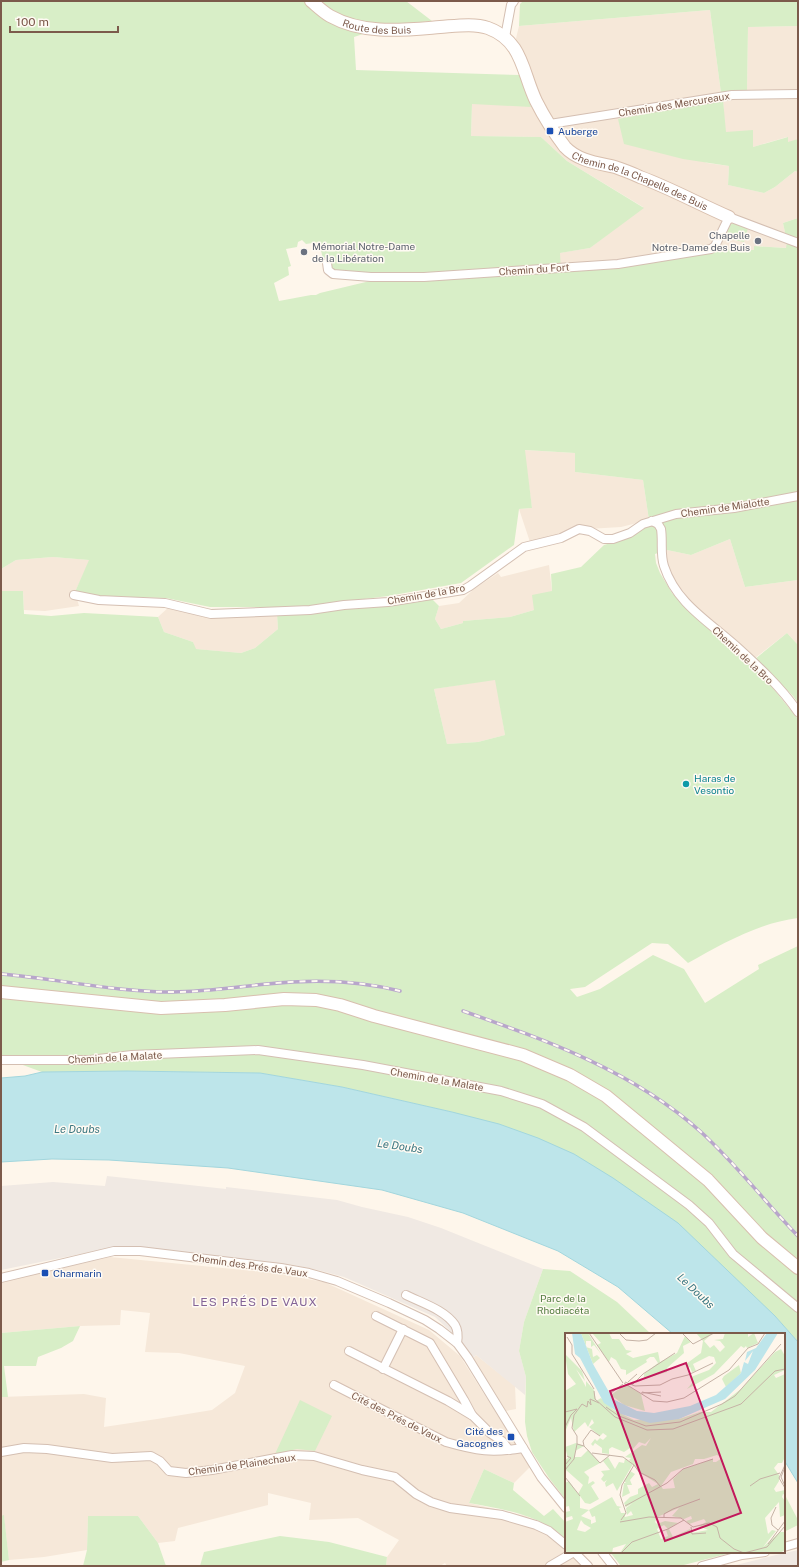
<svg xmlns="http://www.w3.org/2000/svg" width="799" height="1567" font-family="'Public Sans',sans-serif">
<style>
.residential{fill:#f6e8d9}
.industrial{fill:#f0e9e3}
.green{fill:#d8eec7;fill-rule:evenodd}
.water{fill:#bde5ea;stroke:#a2d6dd}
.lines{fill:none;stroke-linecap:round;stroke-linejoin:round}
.street-casing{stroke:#d4bfb2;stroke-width:10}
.secondary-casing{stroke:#d8bfae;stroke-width:14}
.street{stroke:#fff;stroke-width:8}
.secondary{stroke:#fff;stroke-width:12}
.rail-casing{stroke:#b8a6cb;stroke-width:3.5}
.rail{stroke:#fffaf3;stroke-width:2;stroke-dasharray:6;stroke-linecap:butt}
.transit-dot{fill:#1a4fb4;stroke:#fffaf3;stroke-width:1.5}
.worship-dot{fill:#6b7280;stroke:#fffaf3;stroke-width:1.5}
.culture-dot{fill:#0f9aa8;stroke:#fffaf3;stroke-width:1.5}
.labels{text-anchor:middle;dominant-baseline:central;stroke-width:3;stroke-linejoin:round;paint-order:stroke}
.street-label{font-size:10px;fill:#7c5a4b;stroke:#fffaf3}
.transit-label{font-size:10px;fill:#164399;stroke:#fffaf3;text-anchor:start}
.worship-label{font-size:10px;fill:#5b616d;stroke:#fffaf3;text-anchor:end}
.culture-label{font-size:10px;fill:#0d838f;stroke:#fffaf3;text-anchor:start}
.park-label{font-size:10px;fill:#537c3f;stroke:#fffaf3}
.water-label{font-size:11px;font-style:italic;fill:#3c7882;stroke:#fffaf3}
.quarter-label{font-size:12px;letter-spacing:1px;fill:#846497;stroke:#fffaf3}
.inset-road{fill:none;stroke:#c6b3a6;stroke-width:1}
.view{fill:#c2185b;fill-opacity:0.15;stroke:#c2185b;stroke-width:2}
.inset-edge{fill:none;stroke:#7c5a4b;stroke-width:2}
</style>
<rect width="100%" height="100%" fill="#fef6eb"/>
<g class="residential">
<polygon points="710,10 721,93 747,92 748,27 798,26 798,139 788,143 787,137 753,147 725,132 723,99 618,119 707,163 729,166 728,185 764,193 775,187 795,171 798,172 798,218 783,223 787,242 787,248 754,246 754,250 743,251 722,249 711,252 682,254 617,269 561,270 559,253 590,248 643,207 567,161 541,137 471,136 472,104 520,75 512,55 519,26"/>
<polygon points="524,450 575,453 575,472 643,480 649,520 621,527 588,529 548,539 530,542 519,509 532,508"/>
<polygon points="730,539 745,587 798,580 798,645 787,633 755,658 693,606 672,578 663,551 667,550 691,555"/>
<polygon points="53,557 90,560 75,592 79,606 45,611 24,610 23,591 1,591 1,569 16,560"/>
<polygon points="549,565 552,591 534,610 510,617 463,621 463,623 441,629 435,619 439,606 459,603 474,589 498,573 501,577"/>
<polygon points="170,606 211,615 277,614 278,629 255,648 241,653 195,649 193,642 164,632 158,617"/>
<polygon points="496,679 505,735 478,742 447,744 434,689"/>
<polygon points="110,1257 274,1273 324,1282 429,1330 460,1356 530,1467 514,1483 484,1469 469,1503 526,1516 559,1532 566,1539 566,1552 580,1552 594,1566 447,1566 445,1563 440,1566 386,1566 387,1557 399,1540 358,1518 309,1520 311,1503 268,1493 268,1505 178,1528 175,1541 158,1543 138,1516 88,1516 87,1550 44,1557 9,1560 4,1516 1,1516 1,1397 84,1394 106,1398 104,1427 157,1419 212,1410 235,1393 245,1366 179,1353 145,1352 150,1313 121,1310 120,1325 80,1326 1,1333 1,1282"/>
<polygon points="476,1355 515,1386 516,1409 506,1411 473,1358"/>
</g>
<g class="industrial">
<polygon points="107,1176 226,1189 226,1187 337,1200 362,1207 408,1217 441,1228 543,1269 524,1322 519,1351 526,1377 525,1395 476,1355 473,1358 450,1331 435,1317 344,1277 318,1270 294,1265 120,1246 1,1270 1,1186 53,1182 105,1186"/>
<polygon points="798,1550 798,1566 732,1566 776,1555"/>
</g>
<g class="green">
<path d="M1 1H406L432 21 390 25 354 37 356 70 520 75 531 107 472 104 471 136 541 137 567 161 644 208 590 248 560 253 561 270 617 269 682 254 711 252 722 249 754 250V246L786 248 787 242 783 223 798 218V580L745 587 730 539 691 555 667 550 655 554 656 563 660 573 672 593 706 626 768 682 798 719V918C758 923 722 944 688 963L668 944 652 943 585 987 570 989 577 997 600 989 653 955 684 969 705 1003 759 969 758 965 798 946V1342L775 1316 452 1112 342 1087 260 1073 127 1071 42 1072 1 1057V591H23L24 614 51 616 84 613 158 617 164 632 193 642 196 649 241 653 255 648 278 629 277 614 430 597 439 606 435 619 441 629 463 623V621L510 617 534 610 532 595 552 591 551 574 581 567 604 545 621 540 649 520 643 480 575 472V453L525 450 532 508 519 509 514 545 461 583 388 596 301 607H210L166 598 100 596 75 592 89 560 53 557 16 560 1 569ZM302 240 306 244 319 242 323 259 329 257 332 268 334 270 371 273 370 281 320 293 316 295H311L279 301 274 283 289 275 288 267 291 266 286 249 297 247 298 242ZM495 680 505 735 478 742 447 744 434 689Z"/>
<polygon points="523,1 798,1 798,26 748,27 747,92 721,93 710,10 519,26 520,4"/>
<polygon points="723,99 726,132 753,130 753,147 788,137 788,142 798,139 798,172 795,171 775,187 764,193 728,185 729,166 683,159 624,144 618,119"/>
<polygon points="735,222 748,228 744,242 725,238 730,225"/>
<polygon points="787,633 798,645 798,703 793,696 755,659"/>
<polygon points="543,1269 570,1271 617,1302 651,1334 566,1334 566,1500 549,1478 532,1452 527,1436 525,1422 526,1377 519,1351 524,1322"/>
<polygon points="80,1326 73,1341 61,1348 38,1357 36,1366 4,1366 8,1397 1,1397 1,1333"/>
<polygon points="300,1400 332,1416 315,1451 297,1449 275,1454"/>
<path d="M484 1469 514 1483 513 1490 544 1516 553 1509 566 1523V1539C541 1515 502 1509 469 1503Z"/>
<polygon points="784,1493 798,1520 798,1525 784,1532"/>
<polygon points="4,1515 9,1560 1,1562 1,1516"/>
<polygon points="88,1516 138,1516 158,1543 166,1566 83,1566 87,1550"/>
<polygon points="280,1536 329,1542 387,1557 386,1566 200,1566 204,1552"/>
<polygon points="610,1552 734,1552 680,1566 621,1566"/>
</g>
<polygon class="water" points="127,1071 260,1073 342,1087 452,1112 499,1124 538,1138 574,1154 613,1178 678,1223 775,1316 798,1342 798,1483 784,1460 784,1334 673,1334 618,1287 558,1251 463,1213 382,1190 228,1168 109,1160 52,1159 1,1162 1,1078 25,1076 42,1072"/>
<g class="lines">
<g class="street-casing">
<g id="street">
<polyline points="505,37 511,5 514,1"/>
<polyline points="550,124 732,95 798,94"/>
<polyline points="327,263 328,270 333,274 371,277 424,277 618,264 711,249 715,246 729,217 798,243"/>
<path d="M652 521 658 524 661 529C663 541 660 554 664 566 676 603 708 621 736 646 758 666 781 687 798 712"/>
<polyline points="74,595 99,600 165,603 211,614 310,610 344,605 388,602 463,590 470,586 524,547 561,538 579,529 590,531 604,539 613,539 630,533 643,524 676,514 734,508 798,496"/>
<polyline points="1,1060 90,1060 132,1055 258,1050 363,1065 501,1091 542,1104 584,1127 689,1205 709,1223 733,1254 798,1308"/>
<polyline points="1,1278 114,1251 140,1251 281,1268 309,1273 337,1281 389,1303 425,1320 439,1329 457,1343 468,1358 541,1477 566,1508"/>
<path d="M406 1295C422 1303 445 1310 455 1325 458 1330 458 1337 457 1343"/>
<polyline points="376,1316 430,1343 464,1400 472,1415"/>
<polyline points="349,1351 448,1401 473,1416 490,1433 502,1441 509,1450"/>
<polyline points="383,1369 403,1329"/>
<path d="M334 1385 446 1442C477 1451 492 1453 523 1448"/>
<polyline points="1,1452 24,1448 47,1449 112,1458 151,1456 160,1461 169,1471 186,1473 212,1470 292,1455 314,1456 362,1470 395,1477 416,1494 431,1502 450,1508 502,1515 536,1525 549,1531 566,1545"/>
<polyline points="784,1547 798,1543"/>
<polyline points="574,1552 588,1566"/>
<polyline points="602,1552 613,1566"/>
<polyline points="550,1566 574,1552"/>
<polyline points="702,1566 742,1555 765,1552"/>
</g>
</g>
<g class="secondary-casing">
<g id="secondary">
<path id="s1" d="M311 1C317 6 323 12 330 16 364 35 403 30 440 27 455 26 474 23 488 28 523 41 522 72 536 101 543 115 555 134 565 147 578 161 598 163 615 167 623 170 632 173 640 177 670 188 699 204 729 217"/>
<polyline points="1,992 161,1008 225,1005 284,999 316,1000 340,1005 374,1016 523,1055 570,1075 606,1096 708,1180 762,1238 798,1268"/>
</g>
</g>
<use href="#street" class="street"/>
<use href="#secondary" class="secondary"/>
<g class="rail-casing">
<g id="rail">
<path d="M1 974C59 979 115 992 173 992 205 992 236 987 267 984 312 979 357 980 400 991"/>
<path d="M463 1011C548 1041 633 1071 701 1132 736 1164 765 1202 798 1236"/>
</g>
</g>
<use href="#rail" class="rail"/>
</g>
<g class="transit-dot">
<rect x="546" y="127" width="8" height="8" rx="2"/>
<rect x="41" y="1269" width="8" height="8" rx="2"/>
<rect x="507" y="1433" width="8" height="8" rx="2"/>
</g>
<g class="worship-dot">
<circle cx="758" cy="241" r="4"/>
<circle cx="304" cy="252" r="4"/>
</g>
<circle class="culture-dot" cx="686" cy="784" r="4"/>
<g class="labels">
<g class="street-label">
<text stroke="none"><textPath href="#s1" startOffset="73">Route des Buis</textPath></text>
<text transform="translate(674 104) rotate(-9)">Chemin des Mercureaux</text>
<text stroke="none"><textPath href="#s1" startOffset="413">Chemin de la Chapelle des Buis</textPath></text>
<text transform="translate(534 269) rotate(-4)">Chemin du Fort</text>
<text transform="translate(725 507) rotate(-8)">Chemin de Mialotte</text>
<text transform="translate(426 594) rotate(-10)">Chemin de la Bro</text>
<text transform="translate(743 655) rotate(43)">Chemin de la Bro</text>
<text transform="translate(115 1057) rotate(-3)">Chemin de la Malate</text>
<text transform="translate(437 1079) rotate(10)">Chemin de la Malate</text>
<text transform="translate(250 1265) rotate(8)">Chemin des Prés de Vaux</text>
<text transform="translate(397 1417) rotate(27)">Cité des Prés de Vaux</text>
<text transform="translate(242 1464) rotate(-8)">Chemin de Plainechaux</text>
</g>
<g class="transit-label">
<text x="558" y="131">Auberge</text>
<text x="53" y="1273">Charmarin</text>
<text x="503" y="1431" text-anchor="end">Cité des<tspan x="503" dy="12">Gacognes</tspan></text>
</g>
<g class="worship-label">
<text x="750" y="235">Chapelle<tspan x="750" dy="12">Notre-Dame des Buis</tspan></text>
<text x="312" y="246" text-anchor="start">Mémorial Notre-Dame<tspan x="312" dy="12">de la Libération</tspan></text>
</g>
<g class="culture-label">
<text x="694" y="778">Haras de<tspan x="694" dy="12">Vesontio</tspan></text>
</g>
<g class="park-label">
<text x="563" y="1298">Parc de la<tspan x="563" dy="12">Rhodiacéta</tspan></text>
</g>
<g class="water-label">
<text x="77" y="1129">Le Doubs</text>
<text transform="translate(400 1146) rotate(8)">Le Doubs</text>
<text transform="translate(696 1291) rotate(43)">Le Doubs</text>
</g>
<g class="quarter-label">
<text x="255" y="1302">LES PRÉS DE VAUX</text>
</g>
</g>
<g transform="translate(565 1333)">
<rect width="220" height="220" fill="#fef6eb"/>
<path d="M16 0H23L36 21 29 12 26 14V8H21V14L27 16 28 24 32 22 35 25 28 31ZM27 0H44L47 6H54L61 17 67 18 61 21 68 25 93 19 95 29 112 20 120 3 126 9 118 13 119 20 102 35V39L79 46V41L93 30 89 24H85L81 27 82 29 61 42V37L56 36 51 27 46 24 44 29 32 12 36 10ZM131 0H148L139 8 145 15 149 12 155 19 160 14 155 8 149 7 158 6 160 0H183V4L189 0 193 10 182 15 181 13 179 15 176 13 149 41 122 56 128 49 126 44 144 37 151 30 149 24 144 23 128 31 131 38 127 39 125 34 123 35 121 31 136 20 138 8ZM216 16 220 23V37L209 42 211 45 220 41V124L217 130H213L209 135 214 142V148L209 156 211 159 220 157V162L218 161 217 164 220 168V182L215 184 214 169 200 185 203 201 207 197 211 198 198 214 215 199H220V217L215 220H55L61 211 48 215 47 220H0V189L8 186 7 183 0 185V179L5 178 4 173 0 174V150L4 148 13 161 18 152 1 137 0 127 3 125 0 114 11 110 19 113 10 118V124H16L23 117 35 130 19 139 24 144 23 151 28 148 30 150 26 153 34 166 25 171 20 170 15 163V175L24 177 47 164 52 173 57 174 54 175 56 180H60V184L68 182 66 178 62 182 61 175 68 170 61 174 59 170 65 164 73 161V156L84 150 87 154 93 151 74 139 64 127 66 125 60 124 77 112 81 113 86 105 80 111 74 109 67 117 65 115 59 119 47 114 44 116V121L37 120V115L30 110 28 113 26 111 30 106 32 108 35 105 38 107 42 103 38 100 35 103 24 94 29 90 27 86 23 94 20 89 9 99 6 85 0 99V58L11 51 3 41 0 21 17 38 20 48 11 36 21 54V48L29 57 31 68 36 65 49 77 69 87 114 86 135 79H146L176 56 210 19ZM152 122 157 125 151 129H148V126L118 136 108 146 110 155 98 156 96 153 106 139 128 131 130 126H139ZM114 175 107 183 119 186 126 183 127 186 121 188 124 191 139 186 141 189 134 193 143 197 126 200 125 196 108 204 104 196 101 197 103 203 96 206 92 196 99 192 103 196 113 190 100 188 92 191 90 189 92 184ZM24 177 27 184 30 183 31 189 26 191V187L16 183ZM16 187 19 191 26 195 20 199 12 197ZM174 32 176 40 161 54 157 46 159 43ZM61 51 76 61 80 78 59 72 46 62ZM43 124 50 136 54 129 59 130 60 126 68 131 52 158 48 150 41 154 40 150 42 147 39 149 36 146 39 142 36 138 45 137 38 128ZM65 138 70 141 65 147 67 152H62L65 160 57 164 59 150H61L59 148Z" fill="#d8eec7" fill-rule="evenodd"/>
<path d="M7 0H16L28 31 48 66 72 78 89 80 125 73 151 62 176 40 179 29 183 31 188 18 180 28 182 19 191 15 202 0H213L190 37 160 66 114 86 85 90 56 81 39 70 15 25 10 21Z" fill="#bde5ea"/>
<path class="inset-road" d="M24 0 58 50M54 0 61 7 74 8 82 7 91 0M117 0 128 11 149 0M2 4 7 12V21L29 56M60 49 70 53 95 52 107 46 123 42 148 30M63 49 72 41M59 50 88 68 102 69 119 65 164 37 183 15 193 11 200 0M67 52 78 41 110 20M29 58 30 66 50 84 82 97 108 96 176 71 210 38 220 36M77 59 96 63M46 60 58 51M76 60 96 59M41 74 54 83 81 93 115 89 157 71 170 63 216 11M0 79 12 76M0 94 6 82 12 76M12 111 19 113 35 130 45 122M19 113 18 108 26 97 35 103M27 120 58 124 69 132 57 152 55 162 61 180 56 187M0 132 6 125 2 123M69 132 74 139 90 147 95 153M220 132 214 145 220 155M220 134 216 144 220 153M0 137 9 126 12 111V103L7 95 9 82 17 71 22 74 23 68 26 72 25 66 34 70M0 144 15 163M185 153 195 146 215 140M60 173 102 150 118 136 148 126M211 174 206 185 207 192 213 197M99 185V181L108 176 135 166M55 189 84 184 116 185 128 194 144 190 152 194 155 205 169 216 179 220 202 214 220 193M126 194 127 201 141 200M203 211 220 188M56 220 67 209 103 196 119 187"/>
<path class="view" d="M121 30 176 180 100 208 45 58Z"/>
<rect width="220" height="220" class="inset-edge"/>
</g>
<rect width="799" height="1567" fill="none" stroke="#7c5a4b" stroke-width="4"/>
<path d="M10 26v6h108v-6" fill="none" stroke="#7c5a4b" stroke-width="2"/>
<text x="16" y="26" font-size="12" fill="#7c5a4b" stroke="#fffaf3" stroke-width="3" paint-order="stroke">100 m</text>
</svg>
